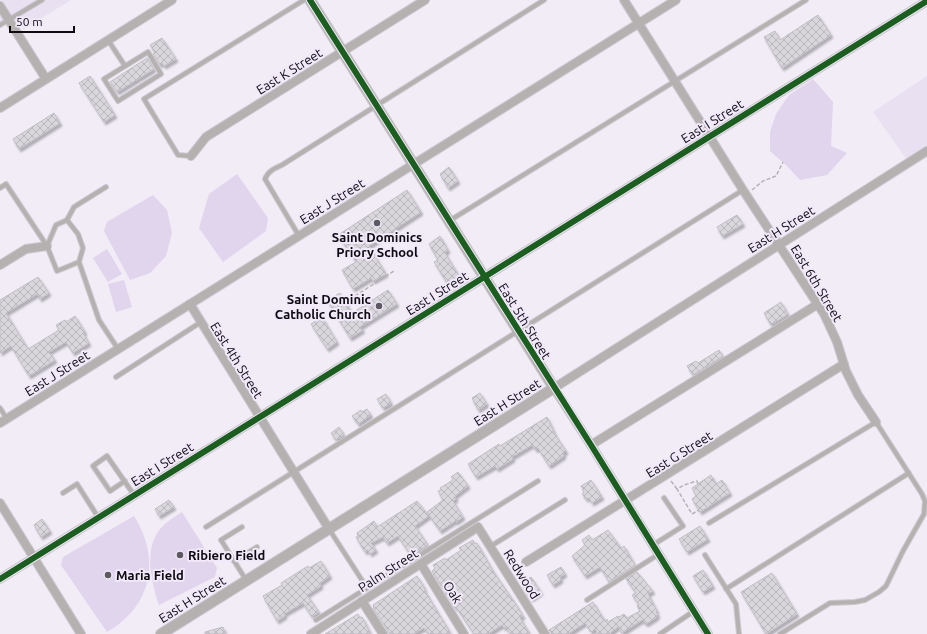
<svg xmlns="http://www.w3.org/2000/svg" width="927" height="634" font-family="Ubuntu,sans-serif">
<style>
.built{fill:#e9e0f1}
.park{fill:#e1d4ed}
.building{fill:url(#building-cross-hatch);stroke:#c1bdc5;filter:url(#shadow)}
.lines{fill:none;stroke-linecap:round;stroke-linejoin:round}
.service-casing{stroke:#cdc9d0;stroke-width:6}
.minor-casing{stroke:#cdc9d0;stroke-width:10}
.tertiary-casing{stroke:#cdc9d0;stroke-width:12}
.path{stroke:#b6b2b5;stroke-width:1.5;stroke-dasharray:4 2;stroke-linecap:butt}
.service{stroke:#b6b1b1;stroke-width:4}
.minor{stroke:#b6b1b1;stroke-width:8}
.tertiary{stroke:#b6b1b1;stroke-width:10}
.cycleway-casing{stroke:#f1e8fa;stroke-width:8}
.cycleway{stroke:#1b5e20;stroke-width:6}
.poi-dot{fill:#5d5960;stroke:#f1e8fa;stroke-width:1.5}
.labels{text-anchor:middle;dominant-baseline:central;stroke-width:4;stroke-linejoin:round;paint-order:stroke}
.street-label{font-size:13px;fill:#0d0a10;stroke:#f1e8fa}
.poi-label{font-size:13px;font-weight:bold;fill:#0d0a10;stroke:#f1e8fa;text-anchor:start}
</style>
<defs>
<pattern id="building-cross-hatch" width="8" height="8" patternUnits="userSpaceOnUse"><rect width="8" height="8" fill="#d9d6dc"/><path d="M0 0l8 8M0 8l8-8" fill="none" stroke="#b9b6bc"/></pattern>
<filter id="shadow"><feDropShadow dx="2" dy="3" stdDeviation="1" flood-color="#0004"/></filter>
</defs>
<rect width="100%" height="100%" fill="#f1ecf6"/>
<g class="built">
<polygon points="0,0 71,0 24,29 15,14 0,23"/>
<polygon points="927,76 927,147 907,160 873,112"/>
</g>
<g class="park">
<polygon points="813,79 833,102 831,146 847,153 827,175 800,180 787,166 770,151 770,132 776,114 789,95"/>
<polygon points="237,174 268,218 266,231 223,262 199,228 209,194"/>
<polygon points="153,195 167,210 172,233 166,256 150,273 130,280 104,231 107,222"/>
<polygon points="107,249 122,274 108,282 93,258"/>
<polygon points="124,280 132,307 116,312 108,284"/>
<path d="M182 512 217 568 215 577 159 605C152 584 144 552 158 532 164 523 173 518 182 512Z"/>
<path d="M134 516C161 559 152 606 107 632L61 565 63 557Z"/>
</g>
<g class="building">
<polygon points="818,15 831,35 782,68 764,37 775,31 780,40"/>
<polygon points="162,38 176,59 164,66 162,63 160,65 153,54 155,53 150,45"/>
<polygon points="147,58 154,69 117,92 110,82"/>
<polygon points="90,76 115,115 104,122 79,83"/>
<polygon points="54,113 60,123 19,149 13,139"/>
<polygon points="449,167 458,181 448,188 440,174"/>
<polygon points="407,190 421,212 369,246 386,274 373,281 371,278 353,289 342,270 356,262 338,235"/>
<polygon points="737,215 743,224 722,236 717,227"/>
<polygon points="440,236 448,250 445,253 459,276 447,283 434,262 438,260 429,244"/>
<polygon points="38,277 49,293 40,299 37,294 6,313 28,349 59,330 56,325 65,320 66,322 75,316 85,332 83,333 89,343 73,353 66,342 49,352 55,360 29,376 11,346 0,353 0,300"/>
<polygon points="388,290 397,304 360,327 363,330 350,338 327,300 340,293 352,313"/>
<polygon points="781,302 788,314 771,325 764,313"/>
<polygon points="322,317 337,342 327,349 311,324"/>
<polygon points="719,350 723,356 693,375 687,366 696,361 698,363"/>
<polygon points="480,393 487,404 478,410 472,398"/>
<polygon points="386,394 391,403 383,408 377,399"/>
<polygon points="367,409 371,415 358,424 352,416 361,410 362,412"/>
<polygon points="547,417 556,436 566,451 563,454 564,456 549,466 538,448 536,450 532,445 512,457 513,459 497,469 495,466 476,477 468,464 499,444 500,446"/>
<polygon points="339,427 344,435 336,440 331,433"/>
<polygon points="458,472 467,484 468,486 455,496 456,499 453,501 463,517 456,522 455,521 440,531 427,512 443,500 438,491 441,490 440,488 453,480 451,477"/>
<polygon points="711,475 716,484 722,480 730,493 700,512 692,499 696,496 692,488"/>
<polygon points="591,480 602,497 592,503 589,498 586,499 582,494 584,492 581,486"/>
<polygon points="169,500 174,507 159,516 155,509"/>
<polygon points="417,501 429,516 415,526 428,545 415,553 414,550 409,553 398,536 387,543 383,537 371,543 376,550 370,554 368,550 365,552 356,537 358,536 357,533 374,521 377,527"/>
<polygon points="42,519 50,531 41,537 34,525"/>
<polygon points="700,526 708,539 687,552 679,539"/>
<polygon points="608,530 621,548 624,546 635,565 609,582 600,567 585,576 572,556 585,545 582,540 589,535 592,540"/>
<polygon points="473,540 475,544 477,543 493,571 517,606 523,616 520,618 530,634 510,634 506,627 504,628 502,625 488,634 474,634 456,607 455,608 432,571 435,568 433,565 445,558 446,560 461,550 459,548"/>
<polygon points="321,561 330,576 320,583 321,586 307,595 319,612 312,617 303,603 284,614 285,616 277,621 263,596 282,585 281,583 300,571 308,566 309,568"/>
<polygon points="561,567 565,574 560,577 561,580 553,585 547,575"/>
<polygon points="703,570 713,586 703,592 693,576"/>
<polygon points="637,572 653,591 648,594 657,611 656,612 658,615 656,616 657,617 646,624 642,620 622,633 618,627 609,634 598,634 595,629 591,632 585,623 568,634 552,634 549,630 593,602 605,621 607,619 608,622 618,616 619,617 624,614 627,618 640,611 637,606 639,605 632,595 636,593 626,579"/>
<polygon points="772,573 797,614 766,634 741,592"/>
<polygon points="417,576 424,587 425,591 451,634 429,634 424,628 413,634 390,634 373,608 374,607 373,605"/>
<polygon points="531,577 541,592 531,599 521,583"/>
<polygon points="358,614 360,618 362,617 371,634 325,634"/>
<polygon points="223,627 225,634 205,634 205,632"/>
</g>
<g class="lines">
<g class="service-casing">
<g id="service">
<polyline points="0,25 42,0"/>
<polyline points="108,40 125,66"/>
<polygon points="148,52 161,74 118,101 104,79"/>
<polyline points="191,156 178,155 144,99 304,0"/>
<polyline points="0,188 6,184 47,246 57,271 79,262 99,320 118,349"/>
<polyline points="67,220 74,207 106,187"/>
<polyline points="449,221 806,0"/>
<path d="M299 236 265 179C268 171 275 168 282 165L544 0"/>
<polyline points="47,246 56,225 67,220 78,234 83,248 79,262"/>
<polyline points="116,377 201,322"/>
<polyline points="0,408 7,419"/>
<polyline points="125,481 110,491 93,466 107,456 134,495"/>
<polyline points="63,493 77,484 98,517"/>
<polyline points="709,523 876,422 922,494 925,501 924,514 903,551 886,586 879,592 865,600 855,602 830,603 780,634"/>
<polyline points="206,527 743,190"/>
<polyline points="242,527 221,540 246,580"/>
<polyline points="329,529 367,588"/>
<polyline points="653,545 683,526 664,498"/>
<polyline points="491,546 565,500"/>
<polyline points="705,555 736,604 739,634"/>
<polyline points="234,561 257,547"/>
<polyline points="726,589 909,473"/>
<polyline points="587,600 659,554"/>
<polyline points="316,620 538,481"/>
<polyline points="660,634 694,611"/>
</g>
</g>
<g class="minor-casing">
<g id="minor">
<polyline points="624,0 743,190 824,314 837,342 846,371 858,395 876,422"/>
<polyline points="0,6 46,79"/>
<polyline points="0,108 172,0"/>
<polyline points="191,156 206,137 425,0"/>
<polyline points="0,265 26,249 47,246"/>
<polyline points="190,304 329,529"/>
<polyline points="0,423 676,0"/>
<polyline points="591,445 818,304"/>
<polyline points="0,503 81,634"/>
<polyline points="526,562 844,364"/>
<polyline points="421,564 464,634"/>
<polyline points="0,579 927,1"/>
<polyline points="362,601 383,634"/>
<polyline points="311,634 478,527 545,634"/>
<polyline points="708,634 591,445 554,388 927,151"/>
</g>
</g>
<g class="tertiary-casing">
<polyline id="tertiary" points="161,634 554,388 310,0"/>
</g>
<g class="path">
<polyline points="752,190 763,181 776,176 783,162"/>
<polyline points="355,296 394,271"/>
<polyline points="671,481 677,489"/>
<polyline points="698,484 697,481 684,485 677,489 692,514 699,510"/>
</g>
<use href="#service" class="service"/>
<use href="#minor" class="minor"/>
<use href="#tertiary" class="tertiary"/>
<g class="cycleway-casing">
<g id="cycleway">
<polyline points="310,0 591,445 708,634"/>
<polyline points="0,579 927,1"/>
</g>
</g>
<use href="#cycleway" class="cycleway"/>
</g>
<g class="poi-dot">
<circle cx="377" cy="223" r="4"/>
<circle cx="379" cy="306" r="4"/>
<circle cx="180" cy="555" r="4"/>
<circle cx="108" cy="575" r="4"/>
</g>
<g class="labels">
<g class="street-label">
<text transform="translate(289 71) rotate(-32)">East K Street</text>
<text transform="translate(712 121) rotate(-32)">East I Street</text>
<text transform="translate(332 201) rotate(-32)">East J Street</text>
<text transform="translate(781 229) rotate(-32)">East H Street</text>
<text transform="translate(817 283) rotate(59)">East 6th Street</text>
<text transform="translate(437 293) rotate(-32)">East I Street</text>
<text transform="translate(525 321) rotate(58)">East 5th Street</text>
<text transform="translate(237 360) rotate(58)">East 4th Street</text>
<text transform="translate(57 373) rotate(-32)">East J Street</text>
<text transform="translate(507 402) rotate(-32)">East H Street</text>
<text transform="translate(679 454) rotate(-32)">East G Street</text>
<text transform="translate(162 464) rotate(-32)">East I Street</text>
<text transform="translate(388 570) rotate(-33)">Palm Street</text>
<text transform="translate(522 574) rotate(58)">Redwood</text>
<text transform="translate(453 592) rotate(58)">Oak</text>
<text transform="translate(192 599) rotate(-32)">East H Street</text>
</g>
<g class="poi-label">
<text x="377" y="237" text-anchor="middle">Saint Dominics<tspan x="377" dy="15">Priory School</tspan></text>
<text x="371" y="299" text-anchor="end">Saint Dominic<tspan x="371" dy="15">Catholic Church</tspan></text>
<text x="188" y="555">Ribiero Field</text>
<text x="116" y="575">Maria Field</text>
</g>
</g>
<path d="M10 26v6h64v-6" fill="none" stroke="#0d0a10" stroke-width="2"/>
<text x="16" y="26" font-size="12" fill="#0d0a10" stroke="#f1e8fa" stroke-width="3" paint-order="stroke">50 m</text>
</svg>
